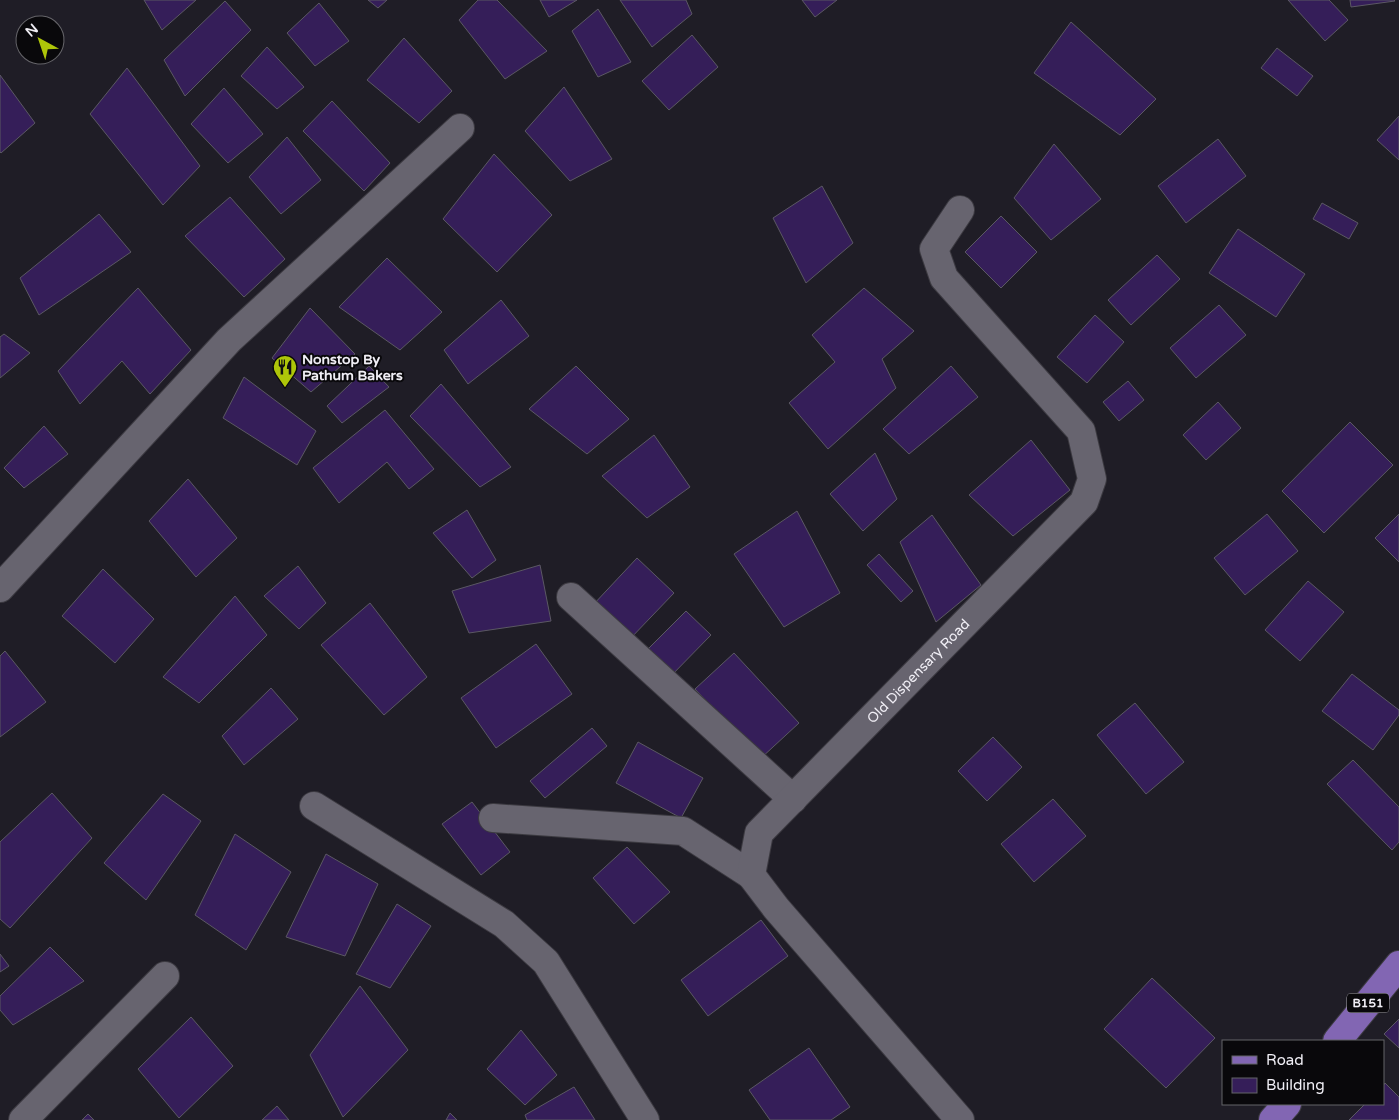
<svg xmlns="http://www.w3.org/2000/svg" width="1399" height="1120" font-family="'Varela Round',sans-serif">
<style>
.building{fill:#351e59;stroke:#5b5863}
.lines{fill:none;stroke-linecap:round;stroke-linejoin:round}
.minor-casing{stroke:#3c3a41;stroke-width:30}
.primary-casing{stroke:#3c3a41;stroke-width:30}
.minor{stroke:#67646f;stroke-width:28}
.primary{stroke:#8266b3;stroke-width:28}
.labels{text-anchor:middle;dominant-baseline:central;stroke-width:4;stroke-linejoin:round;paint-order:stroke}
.shield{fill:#09080b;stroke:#aba9af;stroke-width:1}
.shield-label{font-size:12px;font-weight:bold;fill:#f0eef5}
.poi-label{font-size:14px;font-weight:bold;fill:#f0eef5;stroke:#09080b;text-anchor:start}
.street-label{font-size:14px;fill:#f0eef5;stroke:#09080b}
</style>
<rect width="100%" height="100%" fill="#1f1d26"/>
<g class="building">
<polygon points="144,0 196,0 162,30"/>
<polygon points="368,0 387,0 378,8"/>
<polygon points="478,0 497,0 547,51 505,79 459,20"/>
<polygon points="540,0 577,0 549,17"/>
<polygon points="620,0 686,0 692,14 652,47"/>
<polygon points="802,0 837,0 815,17"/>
<polygon points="1288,0 1329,0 1348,20 1325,41"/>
<polygon points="1350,0 1394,0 1395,1 1351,7"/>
<polygon points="225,1 251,30 185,96 164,60"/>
<polygon points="319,3 349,41 315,66 287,33"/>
<polygon points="598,9 631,62 598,77 572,31"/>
<polygon points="1071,22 1156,99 1120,135 1034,73"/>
<polygon points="692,35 718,67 669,110 642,81"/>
<polygon points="404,38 452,91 419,123 367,80"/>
<polygon points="267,47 304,87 277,109 241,76"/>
<polygon points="1277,48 1313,76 1297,96 1261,68"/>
<polygon points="127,68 200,166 163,205 90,114"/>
<polygon points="0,75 35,123 1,153 0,152"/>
<polygon points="564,87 612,159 570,181 525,131"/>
<polygon points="224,88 263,134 228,163 191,124"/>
<polygon points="332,101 390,163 364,191 303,131"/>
<polygon points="1399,116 1399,160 1377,140"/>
<polygon points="287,137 321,180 281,214 249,177"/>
<polygon points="1218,139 1246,176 1186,223 1158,186"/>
<polygon points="1054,144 1101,199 1051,240 1014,198"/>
<polygon points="494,154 552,215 497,272 443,219"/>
<polygon points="822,186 853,243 806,283 773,218"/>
<polygon points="230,197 285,259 244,297 185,236"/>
<polygon points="1322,203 1358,223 1349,239 1313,219"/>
<polygon points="99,214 131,252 39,315 20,278"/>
<polygon points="1001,216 1037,252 1001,288 965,252"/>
<polygon points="1238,229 1305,274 1276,317 1209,273"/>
<polygon points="1157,255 1180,279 1131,325 1108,300"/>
<polygon points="387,258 442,312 400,350 339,307"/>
<polygon points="138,288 191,350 150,394 122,361 80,404 58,371"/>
<polygon points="864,288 914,331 882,359 896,388 828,449 789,403 835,362 812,335"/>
<polygon points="501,300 529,336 468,384 444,350"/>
<polygon points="1219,305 1246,335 1196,378 1170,348"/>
<polygon points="310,308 355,354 311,392 272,358"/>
<polygon points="1095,315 1124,342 1087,383 1057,357"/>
<polygon points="4,334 30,353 0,378 0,337"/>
<polygon points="369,366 389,387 342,423 327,406"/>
<polygon points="576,366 629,419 587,454 529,409"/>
<polygon points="951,366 978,397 909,454 883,429"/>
<polygon points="244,377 316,431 297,465 223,418"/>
<polygon points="1128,381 1144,400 1119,421 1103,402"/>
<polygon points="441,384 511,467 480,487 410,416"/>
<polygon points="1218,402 1241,428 1206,460 1183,435"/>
<polygon points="385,410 434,469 409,489 387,462 339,503 313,468"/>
<polygon points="1350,422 1393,465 1324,533 1282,491"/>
<polygon points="44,426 68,454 24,488 4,468"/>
<polygon points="654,435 690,487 647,518 602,476"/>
<polygon points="1031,440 1070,490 1013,536 969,495"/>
<polygon points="875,453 897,499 863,531 830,494"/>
<polygon points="188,479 237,538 196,577 149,521"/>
<polygon points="467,510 496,560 472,578 433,533"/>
<polygon points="797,511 840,593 784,627 734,554"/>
<polygon points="1267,514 1298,551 1245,595 1214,558"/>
<polygon points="1399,514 1399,562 1375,538"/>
<polygon points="932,515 981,585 936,622 900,542"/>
<polygon points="879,554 913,591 901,602 867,565"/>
<polygon points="637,558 674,593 628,641 592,606"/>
<polygon points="540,565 551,621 469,633 452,591"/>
<polygon points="298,566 326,603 299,629 264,596"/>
<polygon points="103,569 154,619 115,663 62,616"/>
<polygon points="1308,581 1344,612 1300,661 1265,630"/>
<polygon points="235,596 267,635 199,703 163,677"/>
<polygon points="370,603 427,677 384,715 321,645"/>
<polygon points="686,611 711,635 665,682 640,657"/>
<polygon points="536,644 572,694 496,748 461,698"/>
<polygon points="5,651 46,702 0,737 0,656"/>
<polygon points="734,653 799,723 760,759 695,689"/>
<polygon points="1352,674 1399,710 1399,715 1373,750 1322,711"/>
<polygon points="271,688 298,719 244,765 222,736"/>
<polygon points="1135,703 1184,762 1146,794 1097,735"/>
<polygon points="592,728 607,746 545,798 530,781"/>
<polygon points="993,737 1022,767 987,801 958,771"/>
<polygon points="638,742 703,778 681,818 616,783"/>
<polygon points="1353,760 1399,807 1399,842 1392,850 1327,784"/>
<polygon points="52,793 92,838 10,928 0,919 0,842"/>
<polygon points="163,794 201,821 146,900 104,863"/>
<polygon points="1053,799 1086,836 1034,882 1001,844"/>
<polygon points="472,802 510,852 481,875 442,824"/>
<polygon points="235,834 291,872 246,950 195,915"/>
<polygon points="627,847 670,892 634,924 593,878"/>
<polygon points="326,854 378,884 345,956 286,937"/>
<polygon points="397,904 431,926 390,988 356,974"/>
<polygon points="761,920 788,956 708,1016 681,980"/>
<polygon points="50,947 84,981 13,1025 0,1010 0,996"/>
<polygon points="0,954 9,966 0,972"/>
<polygon points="1152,978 1215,1038 1166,1088 1104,1029"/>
<polygon points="360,986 408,1050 343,1117 310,1055"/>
<polygon points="191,1017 233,1066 179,1118 138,1069"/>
<polygon points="1399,1019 1399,1048 1384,1034"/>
<polygon points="521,1030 557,1075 525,1105 487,1069"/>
<polygon points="809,1048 850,1107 831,1120 770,1120 749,1090"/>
<polygon points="1385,1083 1399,1097 1399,1120 1349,1120 1365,1104 1383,1104 1383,1086"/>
<polygon points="574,1087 595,1120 527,1120 525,1115"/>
<polygon points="277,1106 289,1120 262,1120"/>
<polygon points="450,1113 457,1120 446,1120"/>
<polygon points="88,1114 94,1120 82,1120"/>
</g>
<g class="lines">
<g class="minor-casing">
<g id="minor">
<polyline points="0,588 229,340 460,128"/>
<polyline points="571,597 793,799"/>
<polyline points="314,806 504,924 546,962 645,1120"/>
<polyline points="493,818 683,831 751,875"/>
<polyline points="23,1120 165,976"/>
<path id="s1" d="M960 1120 776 908 751 875 759 833 1084 502 1092 479 1081 431 944 278 934 249 960 210"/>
</g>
</g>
<g class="primary-casing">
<g id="primary">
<polyline points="1337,1041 1399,965"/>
<polyline points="1273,1120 1287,1104"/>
</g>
</g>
<use href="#minor" class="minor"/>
<use href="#primary" class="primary"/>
</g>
<defs>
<g id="restaurant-pin" transform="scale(1.25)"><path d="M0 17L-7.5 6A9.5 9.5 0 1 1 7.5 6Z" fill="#aec509" stroke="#09080b"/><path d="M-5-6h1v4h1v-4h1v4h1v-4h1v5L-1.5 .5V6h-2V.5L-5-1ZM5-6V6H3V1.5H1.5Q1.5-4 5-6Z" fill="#111"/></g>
</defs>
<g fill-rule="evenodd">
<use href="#restaurant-pin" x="285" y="367"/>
</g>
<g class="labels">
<rect class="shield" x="1347" y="993.5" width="42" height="19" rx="4"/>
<g class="shield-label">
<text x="1368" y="1003">B151</text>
</g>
<g class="poi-label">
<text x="302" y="359">Nonstop By<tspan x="302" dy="16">Pathum Bakers</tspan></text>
</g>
<g class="street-label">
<text stroke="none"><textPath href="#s1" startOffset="592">Old Dispensary Road</textPath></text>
</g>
</g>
<rect x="1222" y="1040" width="162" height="65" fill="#09080b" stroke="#656469"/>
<rect x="1232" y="1056" width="25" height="8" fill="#8266b3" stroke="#656469"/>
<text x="1266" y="1065" font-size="15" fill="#f0eef5">Road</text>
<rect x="1232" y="1078" width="25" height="15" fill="#351e59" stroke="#656469"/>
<text x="1266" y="1090" font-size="15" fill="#f0eef5">Building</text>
<g transform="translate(40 40) rotate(320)"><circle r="24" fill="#09080b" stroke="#656469"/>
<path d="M0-4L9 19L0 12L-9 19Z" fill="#aec509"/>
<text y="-8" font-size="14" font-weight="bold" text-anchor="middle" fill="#f0eef5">N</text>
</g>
</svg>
